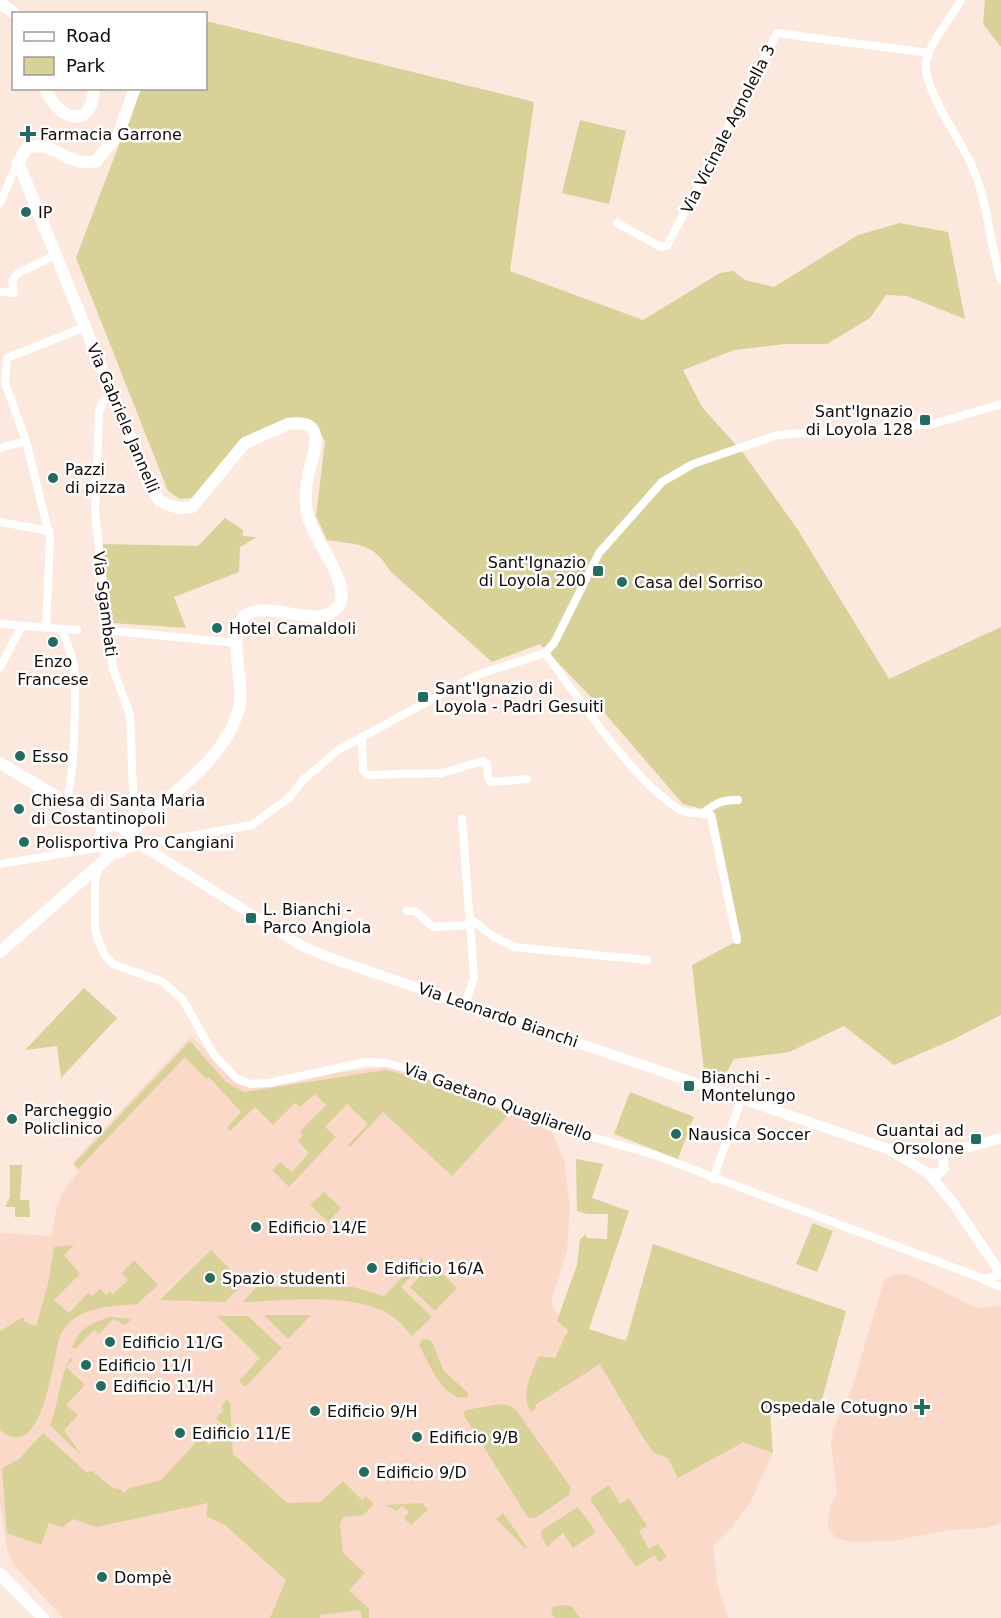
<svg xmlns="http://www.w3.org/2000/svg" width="1001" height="1618" font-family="'DejaVu Sans',sans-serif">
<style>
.built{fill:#fad9c8}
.green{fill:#d8d198}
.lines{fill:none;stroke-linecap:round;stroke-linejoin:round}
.minor{stroke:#fff;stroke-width:8}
.tertiary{stroke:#fff;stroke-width:10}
.secondary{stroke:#fff;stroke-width:12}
.poi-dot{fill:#246b60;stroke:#fff;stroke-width:2}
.labels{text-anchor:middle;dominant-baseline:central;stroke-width:5;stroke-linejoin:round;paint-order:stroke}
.street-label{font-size:16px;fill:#110906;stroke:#fff}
.poi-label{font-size:16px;fill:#110906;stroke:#fff;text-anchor:start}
</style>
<rect width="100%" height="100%" fill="#fde8dd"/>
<g class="built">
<polygon points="191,1036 240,1084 251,1087 294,1083 340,1072 388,1067 438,1082 552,1132 564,1160 570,1208 567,1250 551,1302 575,1345 608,1371 740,1440 773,1453 750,1503 733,1526 713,1546 718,1586 728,1618 63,1618 13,1564 7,1549 0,1502 0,1233 52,1236 56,1210 64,1190 79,1171 72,1163"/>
<polygon points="907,1274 976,1308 1001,1306 1001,1523 986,1528 949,1530 892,1541 852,1542 836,1538 828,1528 830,1507 837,1492 831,1444 834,1428 853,1385 884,1280 892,1275"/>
</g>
<g class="green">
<polygon points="985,0 1001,0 1001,47 983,24"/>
<path d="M206 21 534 102 510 271 643 320 720 273 733 271 745 280 774 287 858 235 900 223 948 232 965 319 907 296 886 295 870 318 827 344H785L734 350 683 370 702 407 744 454 798 530 889 679 1001 627V1015L952 1040 894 1065 844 1026 789 1052 734 1059 724 1077 704 1071 692 965 741 939 715 812 683 804 589 695 540 644 492 662 390 571C373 542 358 545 327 540L316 516 325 441 313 421 295 418 243 438 193 498 180 499 168 491 76 258 140 89 206 88Z"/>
<polygon points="580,120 626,131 609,204 562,193"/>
<polygon points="225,518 243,530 243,536 257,537 240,547 239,572 174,597 186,628 112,623 102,544 198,546"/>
<polygon points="84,988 117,1018 61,1078 57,1046 25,1050"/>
<polygon points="190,1041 226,1082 244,1092 385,1070 437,1082 508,1115 452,1176 383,1112 350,1147 348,1145 368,1124 347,1104 325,1127 336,1137 289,1187 272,1170 280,1162 292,1172 309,1153 298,1141 303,1135 300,1131 326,1105 315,1094 300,1107 295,1103 273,1125 255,1107 230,1131 227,1128 241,1112 209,1077 206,1079 185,1057 78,1169 74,1164"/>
<polygon points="630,1092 694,1117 678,1159 614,1134"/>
<path d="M576 1159 603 1164 592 1198 629 1211 589 1329 626 1341 653 1244 846 1311 819 1411H770L773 1453 741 1441 742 1443 678 1478 668 1458 654 1453 644 1439 600 1364 535 1405 537 1408 531 1412C520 1393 531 1375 539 1356L555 1358 568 1330 557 1321 577 1265 580 1239 586 1234V1238L607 1239 608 1214H587L577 1211Z"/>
<polygon points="10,1165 22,1165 20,1200 29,1200 30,1217 15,1217 15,1207 5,1207 10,1197"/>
<polygon points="324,1192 341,1208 328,1222 310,1205"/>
<polygon points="813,1223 833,1231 817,1272 796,1264"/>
<path d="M74 1245 64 1255 80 1274 54 1300 69 1313 88 1293 92 1296 100 1289 106 1295 110 1291 113 1294 128 1280 122 1273 134 1260 158 1285 137 1304C116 1306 93 1306 75 1318 70 1321 62 1330 60 1336 53 1356 43 1467 0 1430V1331L23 1317 25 1322 36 1326 48 1284 54 1247Z"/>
<polygon points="211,1250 244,1283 225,1302 160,1300"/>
<path d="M422 1257 423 1264 401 1287 432 1317 412 1336C407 1331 402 1324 396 1319 360 1290 286 1301 243 1302L264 1278 277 1277 270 1287H353L384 1296Z"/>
<polygon points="432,1264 457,1288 435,1311 410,1287"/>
<polygon points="264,1315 311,1315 288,1339"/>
<polygon points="217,1316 248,1316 282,1348 245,1387 239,1381 260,1358"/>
<path d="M109 1317 131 1319 125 1325 113 1319 99 1334 94 1330 76 1348H72C79 1328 90 1324 109 1317Z"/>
<path d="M422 1340H430L433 1344 444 1371 468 1393 467 1397C444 1403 428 1361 419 1345Z"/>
<path d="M70 1358 73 1359 66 1367 85 1385 66 1405 78 1415 64 1430 81 1455 50 1425C59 1403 59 1378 70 1358Z"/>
<polygon points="227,1399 230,1403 233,1454 287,1503 320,1502 343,1481 362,1500 366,1496 374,1504 363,1515 343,1517 340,1525 343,1553 365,1573 349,1590 369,1609 369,1618 362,1618 360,1610 320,1615 320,1618 270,1618 286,1580 225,1525 206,1516 208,1503 96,1527 73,1519 62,1527 49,1523 41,1545 7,1533 2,1468 19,1459 43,1433 86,1472 92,1471 113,1488 120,1489 124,1493 130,1488 161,1480 202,1436 209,1445 226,1428 216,1418 224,1410 221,1406"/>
<polygon points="499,1404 511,1406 517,1411 571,1488 569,1495 535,1518 529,1518 525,1513 463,1414 466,1410"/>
<polygon points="609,1485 620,1504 629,1498 647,1526 639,1531 649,1549 658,1544 667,1557 659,1562 654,1555 636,1567 591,1501 591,1497"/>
<polygon points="422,1503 428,1510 411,1525 404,1518 409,1512 402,1505 397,1511 386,1505"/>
<polygon points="578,1507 596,1532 573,1548 563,1533 547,1547 541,1536 542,1530"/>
<polygon points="503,1513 527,1547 525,1548 496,1519"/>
<polygon points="567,1605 572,1607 580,1618 555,1618 551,1613 553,1607"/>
</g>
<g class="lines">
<g class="minor">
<path d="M961 0C950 20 929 42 926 64 923 88 961 141 971 164 988 200 989 242 1001 280"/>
<polyline points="0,203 18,162"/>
<polyline points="617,223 661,247 667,246 777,33 929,53"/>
<polyline points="0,292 14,293 12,281 17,274 55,255"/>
<polyline points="111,393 103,402 99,412 95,513 113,669 130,715 134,816"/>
<polyline points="0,448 26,441"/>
<polyline points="0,522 49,531"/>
<polyline points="0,624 77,630"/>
<polyline points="46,628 50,538 26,441 5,383 7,358 85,327"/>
<path d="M62 629C66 641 73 656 74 668 76 700 75 773 66 802"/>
<polyline points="114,631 238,643"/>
<path d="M545 653C580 699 632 780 680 810 689 815 702 811 711 816L737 940"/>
<polyline points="0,667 22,626"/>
<polyline points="362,737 363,770 367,775 442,773 483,761 487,764 488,778 491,782 527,779"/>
<path d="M702 814C714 804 722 799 738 800"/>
<polyline points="462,819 474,977 466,1003"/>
<polyline points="140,845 252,825 289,798 302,781 338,750 477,675 545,653 554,643 599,553 662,482 693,464 777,435 933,424 1001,404"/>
<polyline points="0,864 103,847"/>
<polyline points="98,867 95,883 95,931 104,954 113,964 163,982 183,1000 214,1055 237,1079 251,1084 269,1083 366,1062 387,1063 435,1077 564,1129 652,1154 984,1279 1001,1275"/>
<polyline points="407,911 415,911 433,927 470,925"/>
<polyline points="471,919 491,935 514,947 647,960"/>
<polyline points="713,1179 741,1100"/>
<polyline points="984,1280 1001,1287"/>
</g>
<g class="tertiary">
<polyline points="128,837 302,946 336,960 888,1149 928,1173 953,1203 1001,1274"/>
<polyline points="123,850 139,845"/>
<path d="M897 1150C934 1156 966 1149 1001 1138"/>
<polyline points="928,1173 938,1174 944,1168 943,1157 935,1153"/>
</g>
<g class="secondary">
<polyline points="0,3 15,14"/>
<path d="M45 88C58 120 92 132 94 88"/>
<polyline points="0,763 107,827"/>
<circle cx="114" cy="839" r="14"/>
<path d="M128 835C165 796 221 766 238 712 247 683 226 642 244 616 267 598 317 631 337 608 356 586 310 538 307 512 305 500 306 487 308 475 313 455 330 417 288 424L245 443 192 507 180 508 168 505 160 501 150 487 18 162 27 148C54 139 69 169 96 161L118 135 135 88"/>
<polyline points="0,952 113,853"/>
<polyline points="0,1574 43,1618"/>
</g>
</g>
<g class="poi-dot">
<path d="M25 125h6v6h6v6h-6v6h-6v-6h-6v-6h6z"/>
<circle cx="26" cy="212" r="6"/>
<rect x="919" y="414" width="12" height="12" rx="3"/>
<circle cx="53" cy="478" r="6"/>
<rect x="592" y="565" width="12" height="12" rx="3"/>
<circle cx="622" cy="582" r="6"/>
<circle cx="217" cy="628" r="6"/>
<circle cx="53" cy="642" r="6"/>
<rect x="417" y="691" width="12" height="12" rx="3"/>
<circle cx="20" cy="756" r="6"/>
<circle cx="19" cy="809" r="6"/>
<circle cx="24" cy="842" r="6"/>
<rect x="245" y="912" width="12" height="12" rx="3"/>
<rect x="683" y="1080" width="12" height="12" rx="3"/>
<circle cx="12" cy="1119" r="6"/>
<circle cx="676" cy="1134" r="6"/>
<rect x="970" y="1133" width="12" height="12" rx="3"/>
<circle cx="256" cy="1227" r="6"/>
<circle cx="372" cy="1268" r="6"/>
<circle cx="210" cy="1278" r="6"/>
<circle cx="110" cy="1342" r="6"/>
<circle cx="86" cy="1365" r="6"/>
<circle cx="101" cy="1386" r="6"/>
<path d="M919 1398h6v6h6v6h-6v6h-6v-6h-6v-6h6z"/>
<circle cx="315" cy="1411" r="6"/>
<circle cx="180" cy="1433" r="6"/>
<circle cx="417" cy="1437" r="6"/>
<circle cx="364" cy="1472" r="6"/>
<circle cx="102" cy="1577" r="6"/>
</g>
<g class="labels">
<g class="street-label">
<text transform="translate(728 129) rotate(-63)">Via Vicinale Agnolella 3</text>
<text transform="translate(123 418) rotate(67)">Via Gabriele Jannelli</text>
<text transform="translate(105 604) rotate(83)">Via Sgambati</text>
<text transform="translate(498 1015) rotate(19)">Via Leonardo Bianchi</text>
<text transform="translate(498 1102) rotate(20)">Via Gaetano Quagliarello</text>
</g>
<g class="poi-label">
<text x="40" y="134">Farmacia Garrone</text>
<text x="38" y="212">IP</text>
<text x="913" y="411" text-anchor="end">Sant'Ignazio<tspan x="913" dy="18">di Loyola 128</tspan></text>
<text x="65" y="469">Pazzi<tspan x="65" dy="18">di pizza</tspan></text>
<text x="586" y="562" text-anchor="end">Sant'Ignazio<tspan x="586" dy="18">di Loyola 200</tspan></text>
<text x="634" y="582">Casa del Sorriso</text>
<text x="229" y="628">Hotel Camaldoli</text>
<text x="53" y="661" text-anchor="middle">Enzo<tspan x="53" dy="18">Francese</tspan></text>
<text x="435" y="688">Sant'Ignazio di<tspan x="435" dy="18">Loyola - Padri Gesuiti</tspan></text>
<text x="32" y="756">Esso</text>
<text x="31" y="800">Chiesa di Santa Maria<tspan x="31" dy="18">di Costantinopoli</tspan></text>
<text x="36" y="842">Polisportiva Pro Cangiani</text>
<text x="263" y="909">L. Bianchi -<tspan x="263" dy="18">Parco Angiola</tspan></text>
<text x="701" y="1077">Bianchi -<tspan x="701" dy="18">Montelungo</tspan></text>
<text x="24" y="1110">Parcheggio<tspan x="24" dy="18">Policlinico</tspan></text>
<text x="964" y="1130" text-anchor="end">Guantai ad<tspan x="964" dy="18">Orsolone</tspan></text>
<text x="688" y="1134">Nausica Soccer</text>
<text x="268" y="1227">Edificio 14/E</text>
<text x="384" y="1268">Edificio 16/A</text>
<text x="222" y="1278">Spazio studenti</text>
<text x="122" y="1342">Edificio 11/G</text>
<text x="98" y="1365">Edificio 11/I</text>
<text x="113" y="1386">Edificio 11/H</text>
<text x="908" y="1407" text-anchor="end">Ospedale Cotugno</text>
<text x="327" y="1411">Edificio 9/H</text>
<text x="192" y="1433">Edificio 11/E</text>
<text x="429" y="1437">Edificio 9/B</text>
<text x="376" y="1472">Edificio 9/D</text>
<text x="114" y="1577">Dompè</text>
</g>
</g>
<rect x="12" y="12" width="195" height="78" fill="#ffffff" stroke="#a09d9b" stroke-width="1.5"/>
<rect x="24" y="32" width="30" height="9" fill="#ffffff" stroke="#a09d9b" stroke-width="1.5"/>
<text x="66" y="42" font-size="18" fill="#110906">Road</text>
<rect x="24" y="57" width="30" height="18" fill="#d8d198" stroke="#a09d9b" stroke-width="1.5"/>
<text x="66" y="72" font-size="18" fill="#110906">Park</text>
</svg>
